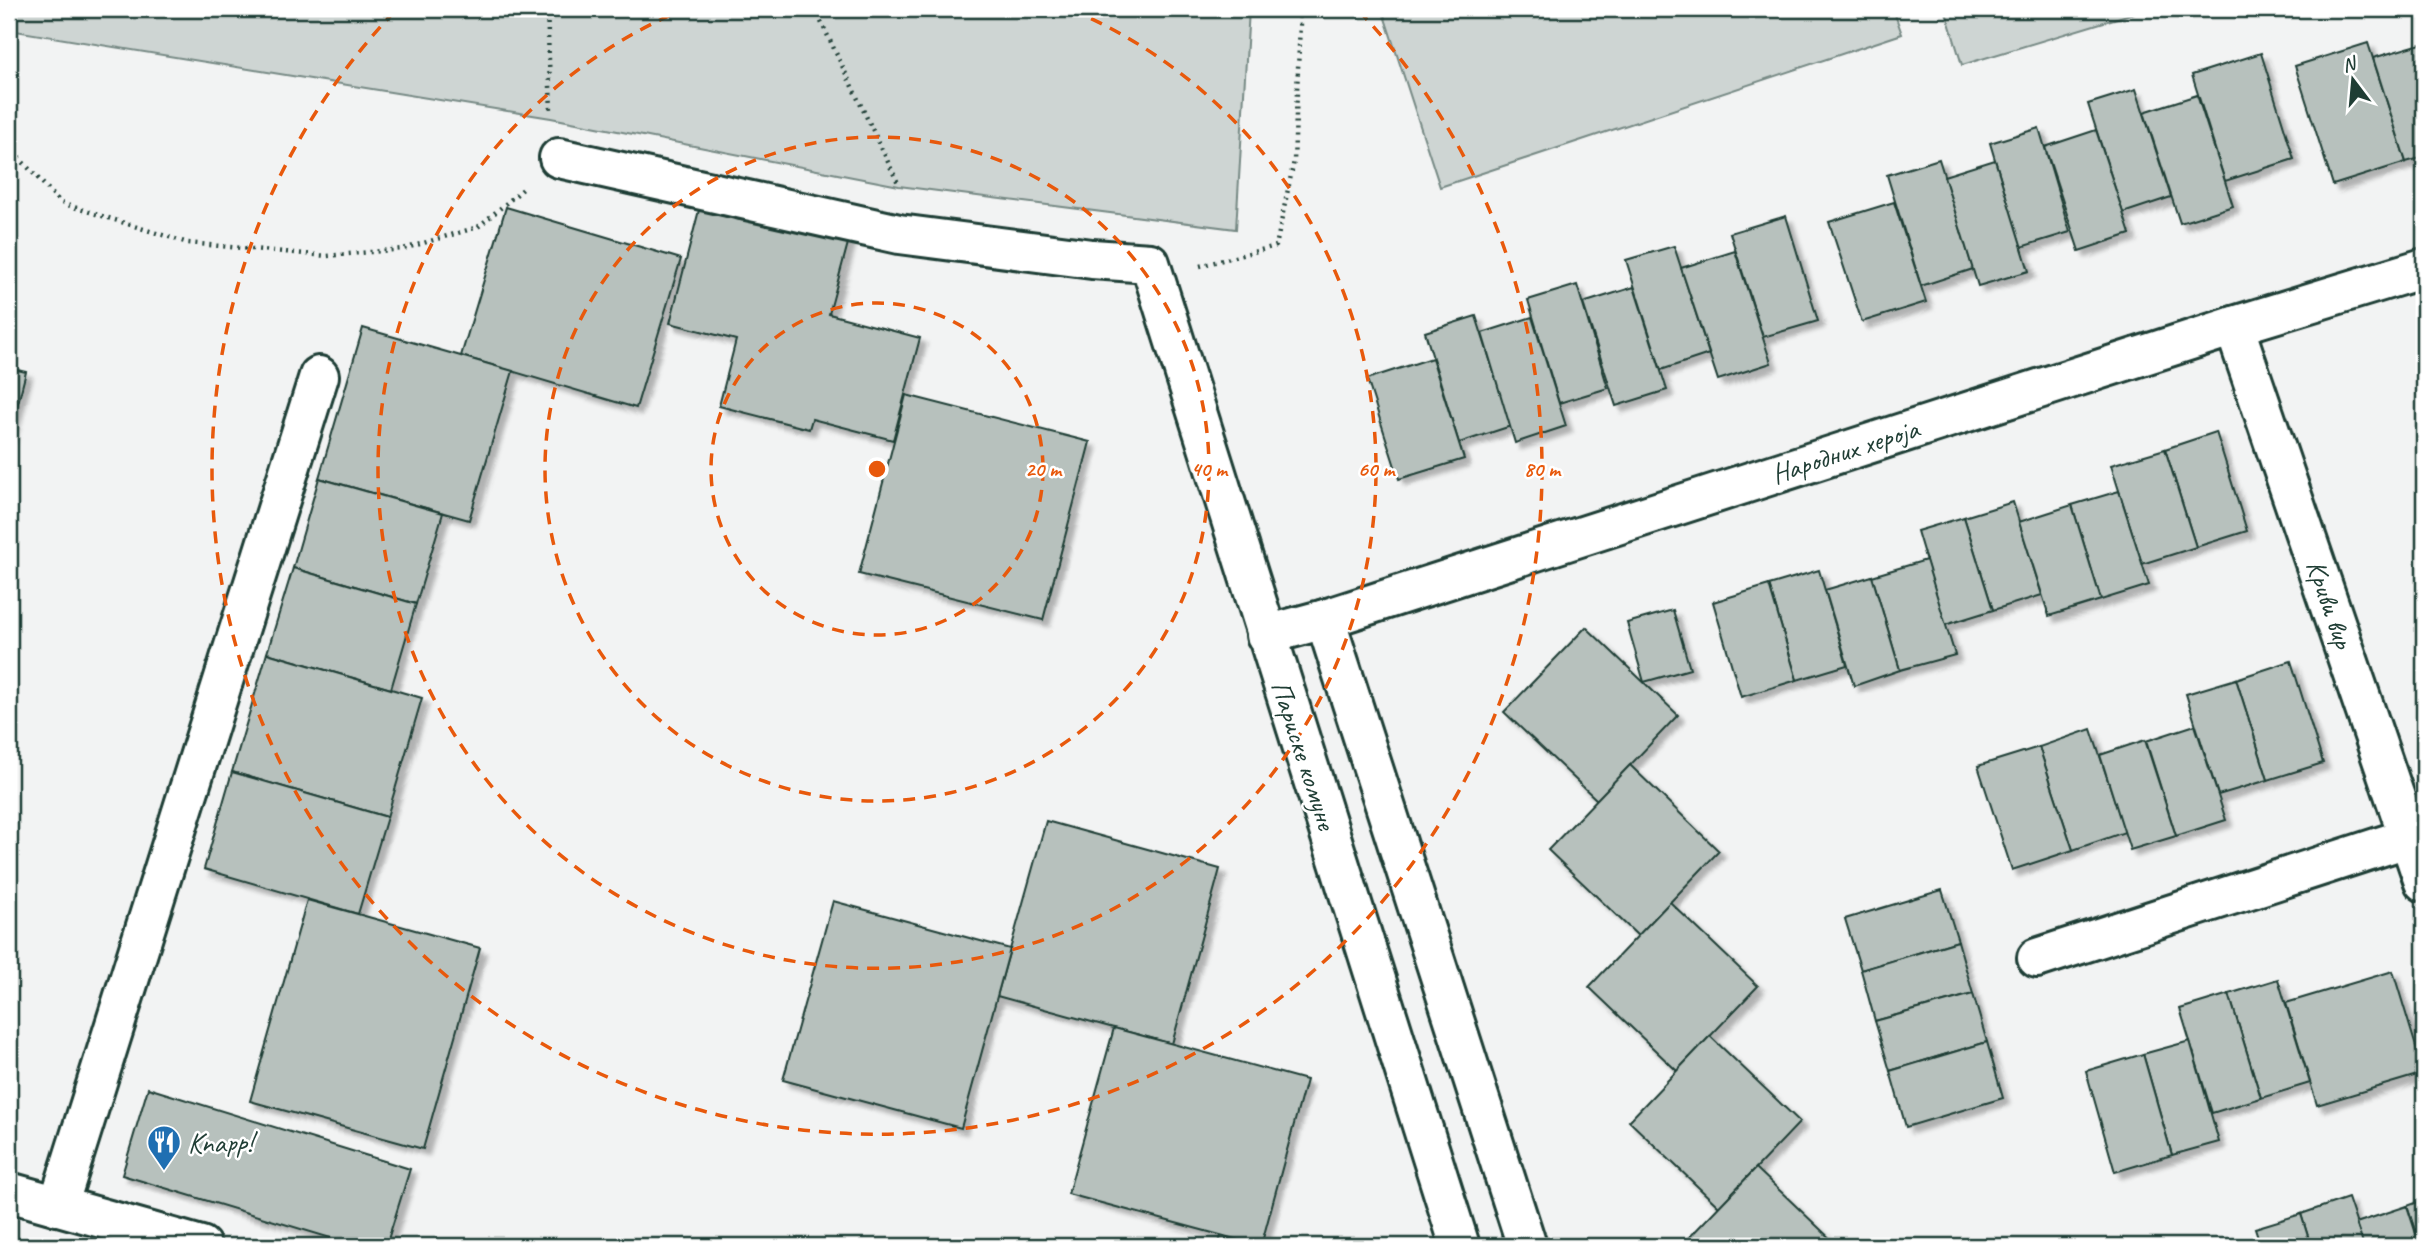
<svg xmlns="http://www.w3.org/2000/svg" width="2433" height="1255" font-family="Caveat,sans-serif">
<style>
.green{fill:#ced5d3;stroke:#768984;stroke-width:2}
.building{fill:#b7c1bd;stroke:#1f3d34;stroke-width:2;filter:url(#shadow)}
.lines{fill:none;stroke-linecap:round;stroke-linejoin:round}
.minor-casing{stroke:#1f3d34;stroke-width:44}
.path{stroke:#1f3d34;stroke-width:4.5;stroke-dasharray:2 5;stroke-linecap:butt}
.minor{stroke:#fff;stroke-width:38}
.ring{fill:none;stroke:#e8590c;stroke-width:3.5;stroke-dasharray:12 9}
.labels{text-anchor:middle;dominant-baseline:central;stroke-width:5;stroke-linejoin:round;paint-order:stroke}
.street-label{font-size:28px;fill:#1f3d34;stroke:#fff}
.poi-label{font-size:28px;fill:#1f3d34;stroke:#fff;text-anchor:start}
.centre{fill:#e8590c;stroke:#fff;stroke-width:3.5}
.ring-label{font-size:21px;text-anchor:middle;font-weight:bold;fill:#e8590c;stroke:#fff;stroke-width:5;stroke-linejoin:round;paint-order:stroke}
</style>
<defs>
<filter id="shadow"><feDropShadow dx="6" dy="6" stdDeviation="2" flood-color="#0004"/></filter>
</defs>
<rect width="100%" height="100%" fill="#f2f3f3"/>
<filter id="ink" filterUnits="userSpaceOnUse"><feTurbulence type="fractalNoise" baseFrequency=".0143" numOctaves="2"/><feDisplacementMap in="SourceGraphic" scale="14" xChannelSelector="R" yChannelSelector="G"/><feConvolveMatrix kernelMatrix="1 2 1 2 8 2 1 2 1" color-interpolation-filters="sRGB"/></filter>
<g filter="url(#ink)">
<g class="green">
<polygon points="9,9 1249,9 1236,229 899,186 551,118 9,30"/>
<polygon points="1382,9 1893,9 1902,34 1440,187"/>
<polygon points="1945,9 2147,9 1962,65"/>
</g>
<g class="building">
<polygon points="2368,43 2406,162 2333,185 2295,66"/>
<polygon points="2424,43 2424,157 2406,162 2373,58"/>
<polygon points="2261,53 2294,159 2225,181 2192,75"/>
<polygon points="2136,89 2171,197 2123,213 2088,104"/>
<polygon points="2197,95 2233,206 2180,223 2144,112"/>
<polygon points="2039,128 2070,232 2021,247 1990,143"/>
<polygon points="2096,130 2130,234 2079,251 2045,147"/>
<polygon points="1939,159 1973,269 1921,286 1887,175"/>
<polygon points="1995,160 2029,271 1978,286 1944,176"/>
<polygon points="1894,202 1926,302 1862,322 1829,222"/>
<polygon points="745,205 851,232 829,314 920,338 893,440 812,419 809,429 719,406 736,340 670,323 699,210 741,220"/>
<polygon points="506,207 681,259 636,408 461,356"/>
<polygon points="1786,216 1818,321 1763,337 1730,233"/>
<polygon points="1674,246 1709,354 1661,370 1626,260"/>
<polygon points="1735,251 1771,363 1718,380 1681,268"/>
<polygon points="1577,285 1608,388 1559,403 1528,300"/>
<polygon points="1634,287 1667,390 1616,406 1583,303"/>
<polygon points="1476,316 1511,426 1459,443 1425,332"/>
<polygon points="1532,317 1566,426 1515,443 1482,333"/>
<polygon points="363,328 513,371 469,520 319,478"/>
<polygon points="1432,358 1464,459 1399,479 1367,379"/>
<polygon points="9,368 26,372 9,438"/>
<polygon points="906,395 1090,442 1043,620 859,574"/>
<polygon points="2216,432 2247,531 2196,547 2165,449"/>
<polygon points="2165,449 2196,547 2142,564 2111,465"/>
<polygon points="319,478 443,513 416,604 293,568"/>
<polygon points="2119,491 2149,585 2101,600 2072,505"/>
<polygon points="2013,502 2042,595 1993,610 1964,517"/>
<polygon points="2072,505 2101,600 2049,616 2019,522"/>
<polygon points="1964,517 1993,610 1945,625 1917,531"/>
<polygon points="1926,560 1955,655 1900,670 1872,576"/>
<polygon points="293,568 416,604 391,689 267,653"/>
<polygon points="1819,570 1847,665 1797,680 1769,585"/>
<polygon points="1872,576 1900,670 1854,686 1825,590"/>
<polygon points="1769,585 1797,680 1741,697 1713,602"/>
<polygon points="1673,610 1690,669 1644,682 1627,623"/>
<polygon points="1586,627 1678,715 1597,800 1504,712"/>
<polygon points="267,653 422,698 387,817 232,772"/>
<polygon points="2291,661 2323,763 2268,780 2236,679"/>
<polygon points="2236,679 2268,780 2218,795 2186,694"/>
<polygon points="2195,725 2226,820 2176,836 2146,741"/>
<polygon points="2091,729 2125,832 2073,850 2039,747"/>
<polygon points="2145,740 2176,836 2130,850 2100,755"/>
<polygon points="2039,747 2073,850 2012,870 1978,766"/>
<polygon points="1630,765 1719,851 1638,936 1548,850"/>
<polygon points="232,772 387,817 358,914 204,869"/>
<polygon points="1046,821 1220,869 1172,1044 997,996"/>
<polygon points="1942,890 1958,941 1861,970 1845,919"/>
<polygon points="307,900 480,948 423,1149 250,1101"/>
<polygon points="833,901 1010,949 961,1128 783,1080"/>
<polygon points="1670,902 1758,986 1677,1071 1589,987"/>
<polygon points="1958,941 1973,994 1875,1021 1861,970"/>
<polygon points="2393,971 2424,1073 2317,1105 2286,1003"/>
<polygon points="2278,979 2310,1083 2261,1098 2229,994"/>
<polygon points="1973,994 1987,1042 1890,1071 1875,1021"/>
<polygon points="2229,994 2261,1098 2212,1113 2180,1009"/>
<polygon points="1114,1028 1306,1080 1261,1246 1068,1194"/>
<polygon points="1710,1036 1800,1122 1719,1207 1629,1121"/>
<polygon points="2190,1041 2219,1142 2172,1155 2143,1054"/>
<polygon points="1987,1042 2003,1098 1906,1127 1890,1071"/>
<polygon points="2143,1054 2172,1155 2115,1172 2086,1071"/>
<polygon points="148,1088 410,1169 386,1246 357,1246 122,1175"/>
<polygon points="1756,1168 1838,1246 1681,1246"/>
<polygon points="2348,1198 2364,1246 2311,1246 2301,1214"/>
<polygon points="2424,1200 2424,1246 2420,1246 2407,1206"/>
<polygon points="2407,1206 2420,1246 2364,1246 2356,1223"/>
<polygon points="2301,1214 2311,1246 2261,1246 2255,1228"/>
<polygon points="1221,1236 1259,1246 1218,1246"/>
</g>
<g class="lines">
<g class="minor-casing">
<g id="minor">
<polyline points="559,158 899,234 1092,259 1150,263 1460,1246"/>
<polyline points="2234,326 2424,882"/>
<polyline points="1325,619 1527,1246"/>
<polyline points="1266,635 1325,619 2234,326 2424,268"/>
<polyline points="2037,958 2410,837"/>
<polyline points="9,1192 201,1246"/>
<polyline points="58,1206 319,376"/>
</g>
</g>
<g class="path">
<polyline points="547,9 551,111"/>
<polyline points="815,9 899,185"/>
<polyline points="9,147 61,203 188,243 327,256 403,249 478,227 523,189"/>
<polyline points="1200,266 1276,246 1294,161 1300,23 1299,9"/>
</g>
<use href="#minor" class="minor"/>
</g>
</g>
<g class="ring">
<circle cx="877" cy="469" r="166"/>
<circle cx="877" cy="469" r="332"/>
<path d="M1072 10A499 499 0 1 1 682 10"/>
<path d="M1359 11A665 665 0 1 1 395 11"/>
</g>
<defs>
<g id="restaurant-pin" transform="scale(1.75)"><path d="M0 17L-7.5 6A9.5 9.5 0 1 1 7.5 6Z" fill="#1f6fb2" stroke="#fff"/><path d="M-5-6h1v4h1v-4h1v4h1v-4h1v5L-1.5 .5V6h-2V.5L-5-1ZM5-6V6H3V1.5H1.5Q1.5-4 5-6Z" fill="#fff"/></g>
</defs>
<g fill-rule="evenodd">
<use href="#restaurant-pin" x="164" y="1142"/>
</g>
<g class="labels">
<g class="street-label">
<text transform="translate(1845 451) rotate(-18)">Народних хероја</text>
<text transform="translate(2330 604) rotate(71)">Криви вир</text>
<text transform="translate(1304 755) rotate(72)">Париске комуне</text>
</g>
<g class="poi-label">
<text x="188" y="1142">Knapp!</text>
</g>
</g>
<circle cx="877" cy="469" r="10" class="centre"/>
<g class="ring-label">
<text x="1043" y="476">20 m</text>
<text x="1209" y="476">40 m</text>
<text x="1376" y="476">60 m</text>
<text x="1542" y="476">80 m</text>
</g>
<rect width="2433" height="1255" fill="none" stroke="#fff" stroke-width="35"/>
<rect x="18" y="18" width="2398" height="1220" fill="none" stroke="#1f3d34" stroke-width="2.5" filter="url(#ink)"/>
<g transform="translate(2353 80) rotate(344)" stroke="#ffffff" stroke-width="5" paint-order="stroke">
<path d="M0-5L12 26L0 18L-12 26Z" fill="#1f3d34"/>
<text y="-10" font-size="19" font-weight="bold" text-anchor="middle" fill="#1f3d34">N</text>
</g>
</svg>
